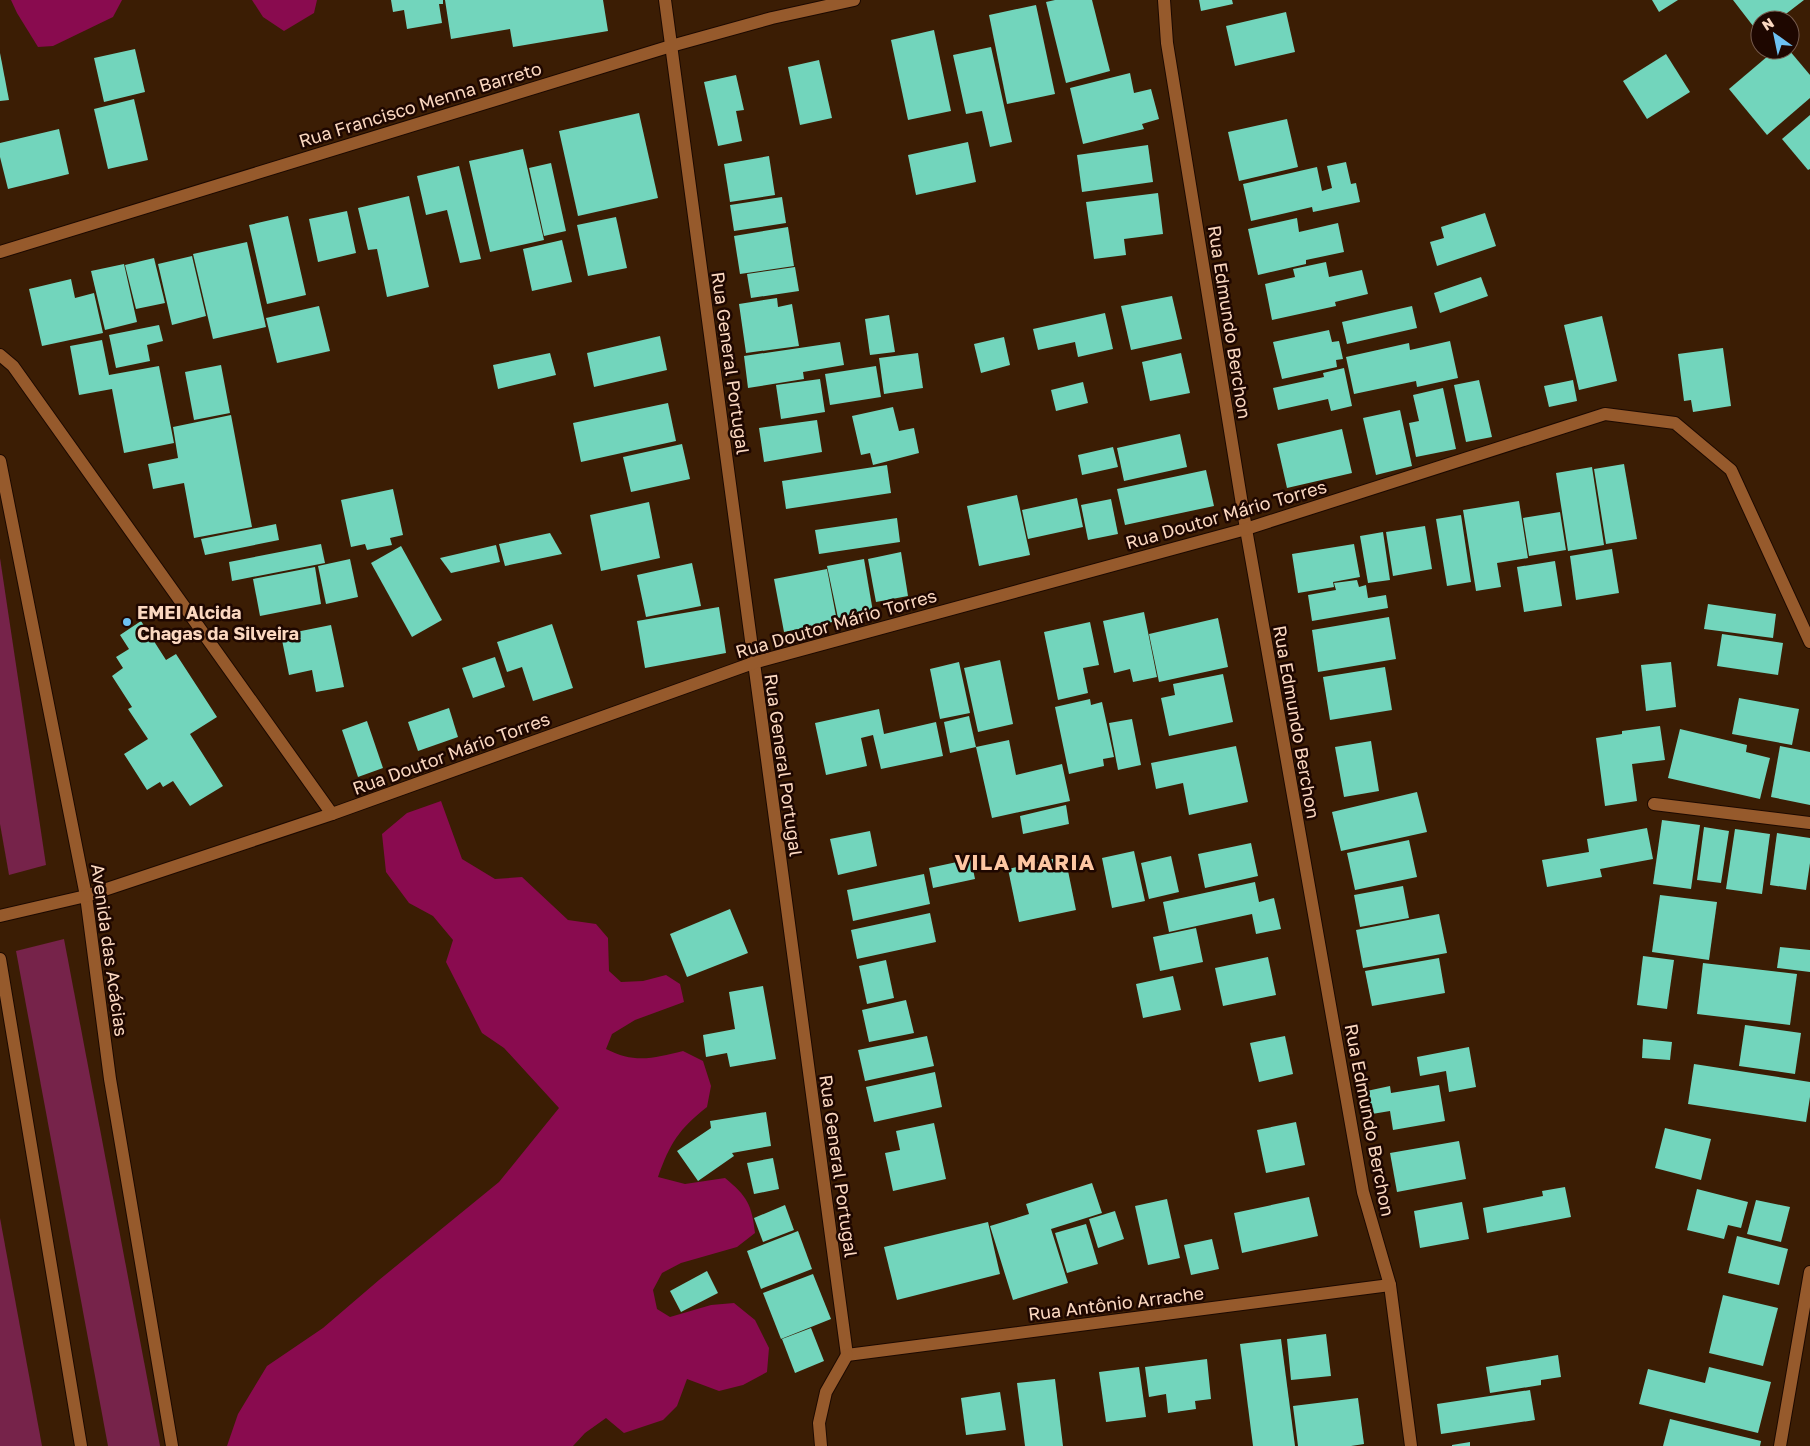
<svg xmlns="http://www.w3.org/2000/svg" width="1810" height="1446" font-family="'Golos Text',sans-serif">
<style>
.green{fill:#76234a}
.forest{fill:#890b4f}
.building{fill:#72d5bc}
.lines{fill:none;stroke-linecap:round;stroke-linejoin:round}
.minor-casing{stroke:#1c0900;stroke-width:14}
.minor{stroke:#965a2c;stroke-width:12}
.poi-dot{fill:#6dc2f3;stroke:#1e0700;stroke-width:2}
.labels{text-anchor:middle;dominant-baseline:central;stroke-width:5;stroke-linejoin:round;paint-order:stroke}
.street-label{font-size:18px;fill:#fbd8c0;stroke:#1e0700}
.poi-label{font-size:18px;font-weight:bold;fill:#fbd8c0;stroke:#1e0700;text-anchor:start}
.district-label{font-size:22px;font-weight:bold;letter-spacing:1px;fill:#fec7a2;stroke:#1e0700}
</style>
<rect width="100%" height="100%" fill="#3b1d04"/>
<g class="green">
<polygon points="0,558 46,865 9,875 0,824"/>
<polygon points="64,939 160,1446 108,1446 16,951"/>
<polygon points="0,1218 42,1446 0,1446"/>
</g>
<g class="forest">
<polygon points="11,0 122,0 113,17 53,46 38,47 17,13"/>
<polygon points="252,0 317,0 314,13 284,31 263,17"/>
<path d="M441 801 462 859 495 879 522 877 568 920 596 924 608 938 609 971 621 982 643 981 666 975 680 984 684 1002 635 1020 612 1034 606 1049C635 1064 654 1058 683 1051L703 1061 711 1086 707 1107C679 1129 670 1143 658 1177L685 1184 725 1178C747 1196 752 1205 755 1233L737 1247 681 1263 662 1273 653 1290 657 1309 670 1317 711 1305 734 1303 755 1320 769 1348 767 1372 743 1385 719 1391 687 1379 677 1406 663 1420 624 1433 606 1418 585 1433 573 1446H227L238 1414 267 1366 323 1328 379 1280 499 1182 559 1108 504 1048 482 1033 446 962 453 940 433 916 409 903 386 872 382 834 407 813Z"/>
</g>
<g class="building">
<polygon points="391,0 443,0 443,4 439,4 442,23 407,29 404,10 393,12"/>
<polygon points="445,0 603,0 608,31 513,47 510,29 451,39"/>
<polygon points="1055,0 1092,0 1110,71 1066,83 1046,2"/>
<polygon points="1199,0 1232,0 1233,4 1201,11"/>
<polygon points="1652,0 1678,0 1659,12"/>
<polygon points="1733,0 1804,0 1778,20 1760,20 1760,35"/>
<polygon points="1036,5 1055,94 1007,104 989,15"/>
<polygon points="1286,12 1295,52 1235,66 1226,26"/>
<polygon points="934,30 951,111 908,120 891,40"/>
<polygon points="991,47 1012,142 990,147 982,111 966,114 953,55"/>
<polygon points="135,49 145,92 104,102 94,58"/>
<polygon points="1775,50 1789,50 1810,75 1810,98 1767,135 1729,89"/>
<polygon points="0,53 9,100 0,101"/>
<polygon points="1666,54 1690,92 1647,119 1623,81"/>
<polygon points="819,60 832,118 800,125 788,67"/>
<polygon points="1130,73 1134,93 1151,89 1159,119 1142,124 1144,129 1083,144 1070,88"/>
<polygon points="736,75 744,110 736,111 742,141 718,146 704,82"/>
<polygon points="134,99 148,160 108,169 94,109"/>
<polygon points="639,113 658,198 578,216 559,131"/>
<polygon points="1810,115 1810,169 1808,170 1782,139"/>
<polygon points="1287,119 1298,167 1239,181 1228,132"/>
<polygon points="59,129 69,174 8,189 0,157 0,143"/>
<polygon points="968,142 976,182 916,195 908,155"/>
<polygon points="1148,145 1153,182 1082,192 1077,155"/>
<polygon points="523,149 544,240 490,252 469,161"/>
<polygon points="769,156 775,195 730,202 724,164"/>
<polygon points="1346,162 1351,184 1356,183 1360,202 1313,212 1312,207 1251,221 1243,184 1317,167 1322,191 1332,188 1327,166"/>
<polygon points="551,163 566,231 544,236 529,168"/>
<polygon points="459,166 481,259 460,263 447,210 426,215 417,176"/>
<polygon points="1158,193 1163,234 1124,239 1126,255 1094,259 1086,202"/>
<polygon points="409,196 429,287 387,297 377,249 368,250 358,208"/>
<polygon points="782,197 786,223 734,231 730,205"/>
<polygon points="347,211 356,253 318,262 309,219"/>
<polygon points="1485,213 1496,246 1437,266 1430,242 1444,238 1441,227"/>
<polygon points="288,216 306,295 267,304 249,225"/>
<polygon points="616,217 627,268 588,276 577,225"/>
<polygon points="1297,218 1299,232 1338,223 1344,252 1306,260 1306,264 1258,275 1248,229"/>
<polygon points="788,227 794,266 740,274 734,236"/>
<polygon points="562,240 572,282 532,291 523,249"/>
<polygon points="247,242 266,327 213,339 193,254"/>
<polygon points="192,256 206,316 172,325 158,264"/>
<polygon points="154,258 165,303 136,309 125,265"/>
<polygon points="1326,262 1329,277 1362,270 1368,294 1335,302 1336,306 1272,320 1265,284 1295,277 1293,269"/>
<polygon points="124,264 137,322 105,330 91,271"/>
<polygon points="795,267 799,291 751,298 747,274"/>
<polygon points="1481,277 1488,296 1440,313 1434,293"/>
<polygon points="71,279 75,298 94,293 103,333 42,346 29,289"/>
<polygon points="1172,296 1182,339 1131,350 1121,306"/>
<polygon points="777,298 778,307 792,304 799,346 746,353 739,304"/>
<polygon points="319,306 330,351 277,363 266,318"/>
<polygon points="1412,306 1417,328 1347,344 1342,322"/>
<polygon points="1105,313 1113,349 1078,357 1075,342 1038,350 1033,329"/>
<polygon points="889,315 895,352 870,355 865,319"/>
<polygon points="1602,316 1617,381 1579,390 1564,325"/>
<polygon points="159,325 163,341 147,345 150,361 116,368 109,335"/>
<polygon points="1329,330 1332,342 1339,341 1343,359 1336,360 1337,367 1282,379 1273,342"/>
<polygon points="660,336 667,370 594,387 587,353"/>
<polygon points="1004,337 1010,365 981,373 974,344"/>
<polygon points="102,340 109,375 159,366 174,443 124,453 112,389 79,395 70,346"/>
<polygon points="1450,341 1458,378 1417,387 1416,381 1354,394 1346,357 1409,343 1410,350"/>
<polygon points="840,342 844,365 803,372 804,379 748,388 744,356"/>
<polygon points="1723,348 1731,406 1693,412 1691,400 1684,401 1678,354"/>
<polygon points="550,353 556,375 498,389 493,365"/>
<polygon points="918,353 923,388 884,394 879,358"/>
<polygon points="1181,353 1190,393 1150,401 1142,362"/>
<polygon points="221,365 230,413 194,420 185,372"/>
<polygon points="876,366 881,397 830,405 825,374"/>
<polygon points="1344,368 1352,406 1331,411 1328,399 1278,410 1273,388 1324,377 1323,373"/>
<polygon points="820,379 825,412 781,419 776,385"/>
<polygon points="1479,380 1492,437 1466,442 1454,385"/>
<polygon points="1573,380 1577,401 1549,407 1544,386"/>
<polygon points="1083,382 1088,403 1056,411 1051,390"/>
<polygon points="1443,388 1456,449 1416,457 1409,423 1419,421 1413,395"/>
<polygon points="668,403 676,441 581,462 573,423"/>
<polygon points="893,407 899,431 914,428 919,453 873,465 870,453 861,455 852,416"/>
<polygon points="1400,410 1412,466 1376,475 1363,418"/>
<polygon points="231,415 252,527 194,538 184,483 153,489 148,464 178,458 173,427"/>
<polygon points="817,420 822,452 764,462 759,428"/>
<polygon points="1342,429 1352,473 1287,488 1277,444"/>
<polygon points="1180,434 1187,467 1124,481 1117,448"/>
<polygon points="682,444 690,479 631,492 623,457"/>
<polygon points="1113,447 1118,467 1082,475 1078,455"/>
<polygon points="1624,464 1637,539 1606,544 1594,469"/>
<polygon points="887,465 891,493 786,509 782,481"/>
<polygon points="1592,467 1604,545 1568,551 1556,473"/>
<polygon points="1206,470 1214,506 1125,525 1117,489"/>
<polygon points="393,489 403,535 390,538 392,545 367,550 365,544 351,547 341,500"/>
<polygon points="1017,495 1030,555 979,566 967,506"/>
<polygon points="1077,498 1083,527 1028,539 1022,510"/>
<polygon points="1111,499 1118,534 1088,540 1081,505"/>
<polygon points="1519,501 1528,558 1497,563 1501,587 1476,591 1463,510"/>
<polygon points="649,502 660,558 601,571 590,515"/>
<polygon points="1560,512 1566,550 1529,556 1523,518"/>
<polygon points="1461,515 1471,582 1447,586 1436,519"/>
<polygon points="897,518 900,542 819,554 815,530"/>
<polygon points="276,524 279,540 205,555 201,539"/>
<polygon points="1425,526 1432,569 1393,576 1386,532"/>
<polygon points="1383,532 1390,580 1368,583 1360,536"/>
<polygon points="550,533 562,554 505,566 499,544"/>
<polygon points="321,544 325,563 232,581 229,562"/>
<polygon points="1354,544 1360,577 1333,582 1334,587 1298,593 1292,554"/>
<polygon points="496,545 500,562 451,573 440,558"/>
<polygon points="401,546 442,620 412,637 371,563"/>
<polygon points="1612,549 1619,593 1576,600 1570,556"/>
<polygon points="901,552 908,596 876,602 868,559"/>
<polygon points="350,559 358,597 326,604 318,566"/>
<polygon points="864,559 873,612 838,618 827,566"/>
<polygon points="1555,561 1562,606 1524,612 1517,567"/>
<polygon points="692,563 701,606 646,617 637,575"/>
<polygon points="315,567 321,604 260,616 253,579"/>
<polygon points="827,569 837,621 784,632 774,579"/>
<polygon points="1357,580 1359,587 1366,585 1368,598 1386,595 1388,608 1312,621 1308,595 1336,590 1334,583"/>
<polygon points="1708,604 1776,614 1773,638 1704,629"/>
<polygon points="719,607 726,653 645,668 637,621"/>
<polygon points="1144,612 1157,677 1133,682 1130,669 1114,673 1103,621"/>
<polygon points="1389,617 1396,659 1318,672 1312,630"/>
<polygon points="1218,618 1228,667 1159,682 1149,634"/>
<polygon points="141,621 166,660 176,654 217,717 190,734 223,786 190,806 173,781 163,787 160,782 147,790 124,754 148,739 128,709 132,707 112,676 123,668 116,657 129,649 120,635"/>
<polygon points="1090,622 1099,665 1083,668 1088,693 1058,700 1044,632"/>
<polygon points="552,624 573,688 533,701 522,667 507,672 497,642"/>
<polygon points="331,625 344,687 316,692 312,670 289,675 281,635"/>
<polygon points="1722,634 1783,643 1778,675 1717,666"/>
<polygon points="495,657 505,687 473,698 462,668"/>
<polygon points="1000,660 1013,724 978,732 964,668"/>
<polygon points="959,662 970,713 940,719 930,669"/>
<polygon points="1671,662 1676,707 1646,711 1641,665"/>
<polygon points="1385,667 1392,710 1330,720 1323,677"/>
<polygon points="1223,674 1233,722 1169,736 1161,698 1175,695 1173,684"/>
<polygon points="1739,698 1799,709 1792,745 1732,734"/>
<polygon points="1090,699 1091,705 1102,702 1114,757 1103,759 1104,766 1069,774 1055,707"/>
<polygon points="449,708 458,737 418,751 408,722"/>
<polygon points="879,709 884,734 936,722 943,756 881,769 873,735 861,738 867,766 826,775 815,723"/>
<polygon points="969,716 976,747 950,753 944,722"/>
<polygon points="1132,719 1141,765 1118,770 1109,723"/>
<polygon points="367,721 383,768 358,777 342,730"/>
<polygon points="1660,726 1665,760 1632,764 1637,801 1605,806 1596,738 1622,734 1622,731"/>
<polygon points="1680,729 1747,745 1746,752 1770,758 1760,799 1668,778"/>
<polygon points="1009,740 1016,775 1062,764 1070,801 992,818 976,747"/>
<polygon points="1371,741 1379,791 1344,797 1335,747"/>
<polygon points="1236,746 1248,802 1189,815 1183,783 1156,789 1151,763"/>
<polygon points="1780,746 1810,752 1810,805 1771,797"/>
<polygon points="1417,792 1427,832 1341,851 1332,812"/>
<polygon points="1066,805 1069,824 1023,834 1020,816"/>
<polygon points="1662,820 1700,825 1691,889 1653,884"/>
<polygon points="1704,827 1729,831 1721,883 1697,880"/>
<polygon points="1647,828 1653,859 1600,869 1602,877 1547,887 1542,860 1589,852 1587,839"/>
<polygon points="1735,829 1770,834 1762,894 1726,889"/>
<polygon points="870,831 877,866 838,875 830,839"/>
<polygon points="1777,833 1810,838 1810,863 1806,890 1770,885"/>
<polygon points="1409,840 1417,877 1355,890 1347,853"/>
<polygon points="1251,843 1258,876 1205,888 1198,854"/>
<polygon points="1134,851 1145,901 1112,908 1102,858"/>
<polygon points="1065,856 1076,910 1019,922 1008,869"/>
<polygon points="1171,856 1179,892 1149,899 1141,863"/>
<polygon points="971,859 975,879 933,888 929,868"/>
<polygon points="924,874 930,904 853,921 847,890"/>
<polygon points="1255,882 1259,902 1274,898 1281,929 1256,934 1252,914 1169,932 1163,902"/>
<polygon points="1403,886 1409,918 1360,927 1354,895"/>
<polygon points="1660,895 1717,902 1709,960 1652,952"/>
<polygon points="730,909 748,953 687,977 670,934"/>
<polygon points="930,913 936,942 857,959 851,930"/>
<polygon points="1439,914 1447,953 1363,968 1356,930"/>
<polygon points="1196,928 1203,962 1160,971 1153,937"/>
<polygon points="1780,947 1810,950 1810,972 1777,968"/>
<polygon points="1643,956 1674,960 1667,1009 1637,1005"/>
<polygon points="1268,957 1276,995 1223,1006 1215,968"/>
<polygon points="1439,958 1445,993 1372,1006 1365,971"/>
<polygon points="886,960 894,998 867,1004 859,966"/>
<polygon points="1703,963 1797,974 1790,1025 1697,1014"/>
<polygon points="1173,976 1181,1010 1143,1018 1136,984"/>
<polygon points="763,986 776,1059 730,1067 727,1053 706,1057 703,1035 735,1029 729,992"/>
<polygon points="906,1000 914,1033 869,1042 862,1010"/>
<polygon points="1745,1025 1801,1033 1795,1074 1739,1066"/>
<polygon points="927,1036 934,1066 865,1081 858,1050"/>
<polygon points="1285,1036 1293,1074 1259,1082 1250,1043"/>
<polygon points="1643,1039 1672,1042 1670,1060 1642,1058"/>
<polygon points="1469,1047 1476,1087 1449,1092 1446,1071 1420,1076 1417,1057"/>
<polygon points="1694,1064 1810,1082 1810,1097 1806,1122 1688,1104"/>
<polygon points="935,1072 942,1107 874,1122 866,1087"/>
<polygon points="1439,1085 1445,1121 1393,1130 1390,1111 1366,1115 1362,1092 1390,1086 1391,1093"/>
<polygon points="766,1112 771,1146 732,1153 734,1156 698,1181 677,1151 711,1128 710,1121"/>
<polygon points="1296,1122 1305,1165 1266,1173 1257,1130"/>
<polygon points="934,1123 946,1179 893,1191 885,1153 900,1150 896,1131"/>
<polygon points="1665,1128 1711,1139 1701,1180 1655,1168"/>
<polygon points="1459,1141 1466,1179 1397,1192 1390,1153"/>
<polygon points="773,1158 779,1189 754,1194 747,1163"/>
<polygon points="1092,1183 1102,1213 1051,1229 1068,1283 1013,1300 990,1226 1029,1214 1026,1204"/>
<polygon points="1565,1187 1571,1217 1487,1233 1483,1208 1543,1196 1542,1191"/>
<polygon points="1697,1189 1748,1202 1741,1228 1728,1225 1724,1239 1687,1230"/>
<polygon points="1309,1197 1318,1236 1242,1253 1234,1213"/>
<polygon points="1167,1199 1180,1258 1148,1265 1135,1206"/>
<polygon points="1756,1200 1790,1207 1781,1242 1747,1234"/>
<polygon points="1462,1202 1469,1239 1420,1248 1414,1211"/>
<polygon points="785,1205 794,1230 763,1242 754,1218"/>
<polygon points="1115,1211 1124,1239 1098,1248 1089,1219"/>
<polygon points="988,1222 1000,1274 897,1300 884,1247"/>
<polygon points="1086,1224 1098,1264 1067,1273 1055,1233"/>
<polygon points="798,1231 812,1269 761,1289 747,1251"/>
<polygon points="1737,1236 1788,1249 1779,1285 1728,1273"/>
<polygon points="1212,1239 1219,1269 1191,1275 1184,1245"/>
<polygon points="707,1271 718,1293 681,1312 670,1291"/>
<polygon points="813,1274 831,1319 781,1339 763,1293"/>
<polygon points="1723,1295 1778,1308 1763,1366 1709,1353"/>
<polygon points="811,1328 824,1361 795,1373 782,1339"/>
<polygon points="1326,1334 1331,1376 1291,1380 1287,1339"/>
<polygon points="1281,1339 1295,1446 1253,1446 1240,1344"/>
<polygon points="1558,1355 1561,1377 1541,1380 1541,1385 1490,1393 1486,1367"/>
<polygon points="1207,1359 1211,1399 1195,1401 1196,1409 1168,1413 1166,1394 1149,1397 1145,1367"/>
<polygon points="1139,1367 1146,1417 1106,1422 1099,1372"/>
<polygon points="1709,1367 1771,1382 1758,1433 1639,1404 1648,1369 1705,1383"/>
<polygon points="1055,1379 1063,1446 1025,1446 1017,1383"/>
<polygon points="1530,1390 1535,1420 1441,1434 1437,1404"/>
<polygon points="1000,1392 1006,1430 966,1435 961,1398"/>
<polygon points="1358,1398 1364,1444 1351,1446 1298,1446 1293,1406"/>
<polygon points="1670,1419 1761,1441 1760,1446 1663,1446"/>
<polygon points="1470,1442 1470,1446 1452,1446 1452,1445"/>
</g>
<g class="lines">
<g class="minor-casing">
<g id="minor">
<polyline points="665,0 847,1355"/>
<polyline points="1164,0 1167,43 1246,529 1363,1192 1390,1285 1411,1446"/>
<polyline points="0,252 671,46 772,18 854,0"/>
<polyline points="0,355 13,366 332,814"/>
<polyline points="0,461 86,896 110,1079 172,1446"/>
<polyline points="1654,804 1810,823"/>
<polyline points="0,916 86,896 332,814 753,663 1246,529 1605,414 1675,423 1731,470 1810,642"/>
<polyline points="0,959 81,1446"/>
<polyline points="847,1355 1390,1285"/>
<polyline points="821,1446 819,1423 826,1392 847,1355"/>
<polyline points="1780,1446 1810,1272"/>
</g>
</g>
<use href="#minor" class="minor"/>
</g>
<circle class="poi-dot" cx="127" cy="622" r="5"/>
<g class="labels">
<g class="street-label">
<text transform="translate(420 104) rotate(-17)">Rua Francisco Menna Barreto</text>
<text transform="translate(1230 322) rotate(81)">Rua Edmundo Berchon</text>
<text transform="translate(731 363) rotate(82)">Rua General Portugal</text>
<text transform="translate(1226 514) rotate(-16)">Rua Doutor Mário Torres</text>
<text transform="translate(836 623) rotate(-16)">Rua Doutor Mário Torres</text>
<text transform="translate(1297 722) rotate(80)">Rua Edmundo Berchon</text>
<text transform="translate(451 753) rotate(-20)">Rua Doutor Mário Torres</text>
<text transform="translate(784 765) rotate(82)">Rua General Portugal</text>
<text transform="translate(110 950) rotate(82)">Avenida das Acácias</text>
<text transform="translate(1370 1120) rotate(79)">Rua Edmundo Berchon</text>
<text transform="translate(839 1166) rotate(82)">Rua General Portugal</text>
<text transform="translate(1116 1303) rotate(-7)">Rua Antônio Arrache</text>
</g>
<g class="poi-label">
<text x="137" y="612">EMEI Alcida<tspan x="137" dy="21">Chagas da Silveira</tspan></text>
</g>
<g class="district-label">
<text x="1025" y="861">VILA MARIA</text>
</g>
</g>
<g transform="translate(1775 35) rotate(327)"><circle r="24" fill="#1e0700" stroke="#765b4d"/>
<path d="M0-4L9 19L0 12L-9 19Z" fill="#6dc2f3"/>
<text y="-8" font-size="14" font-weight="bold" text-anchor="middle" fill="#fbd8c0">N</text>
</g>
</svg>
